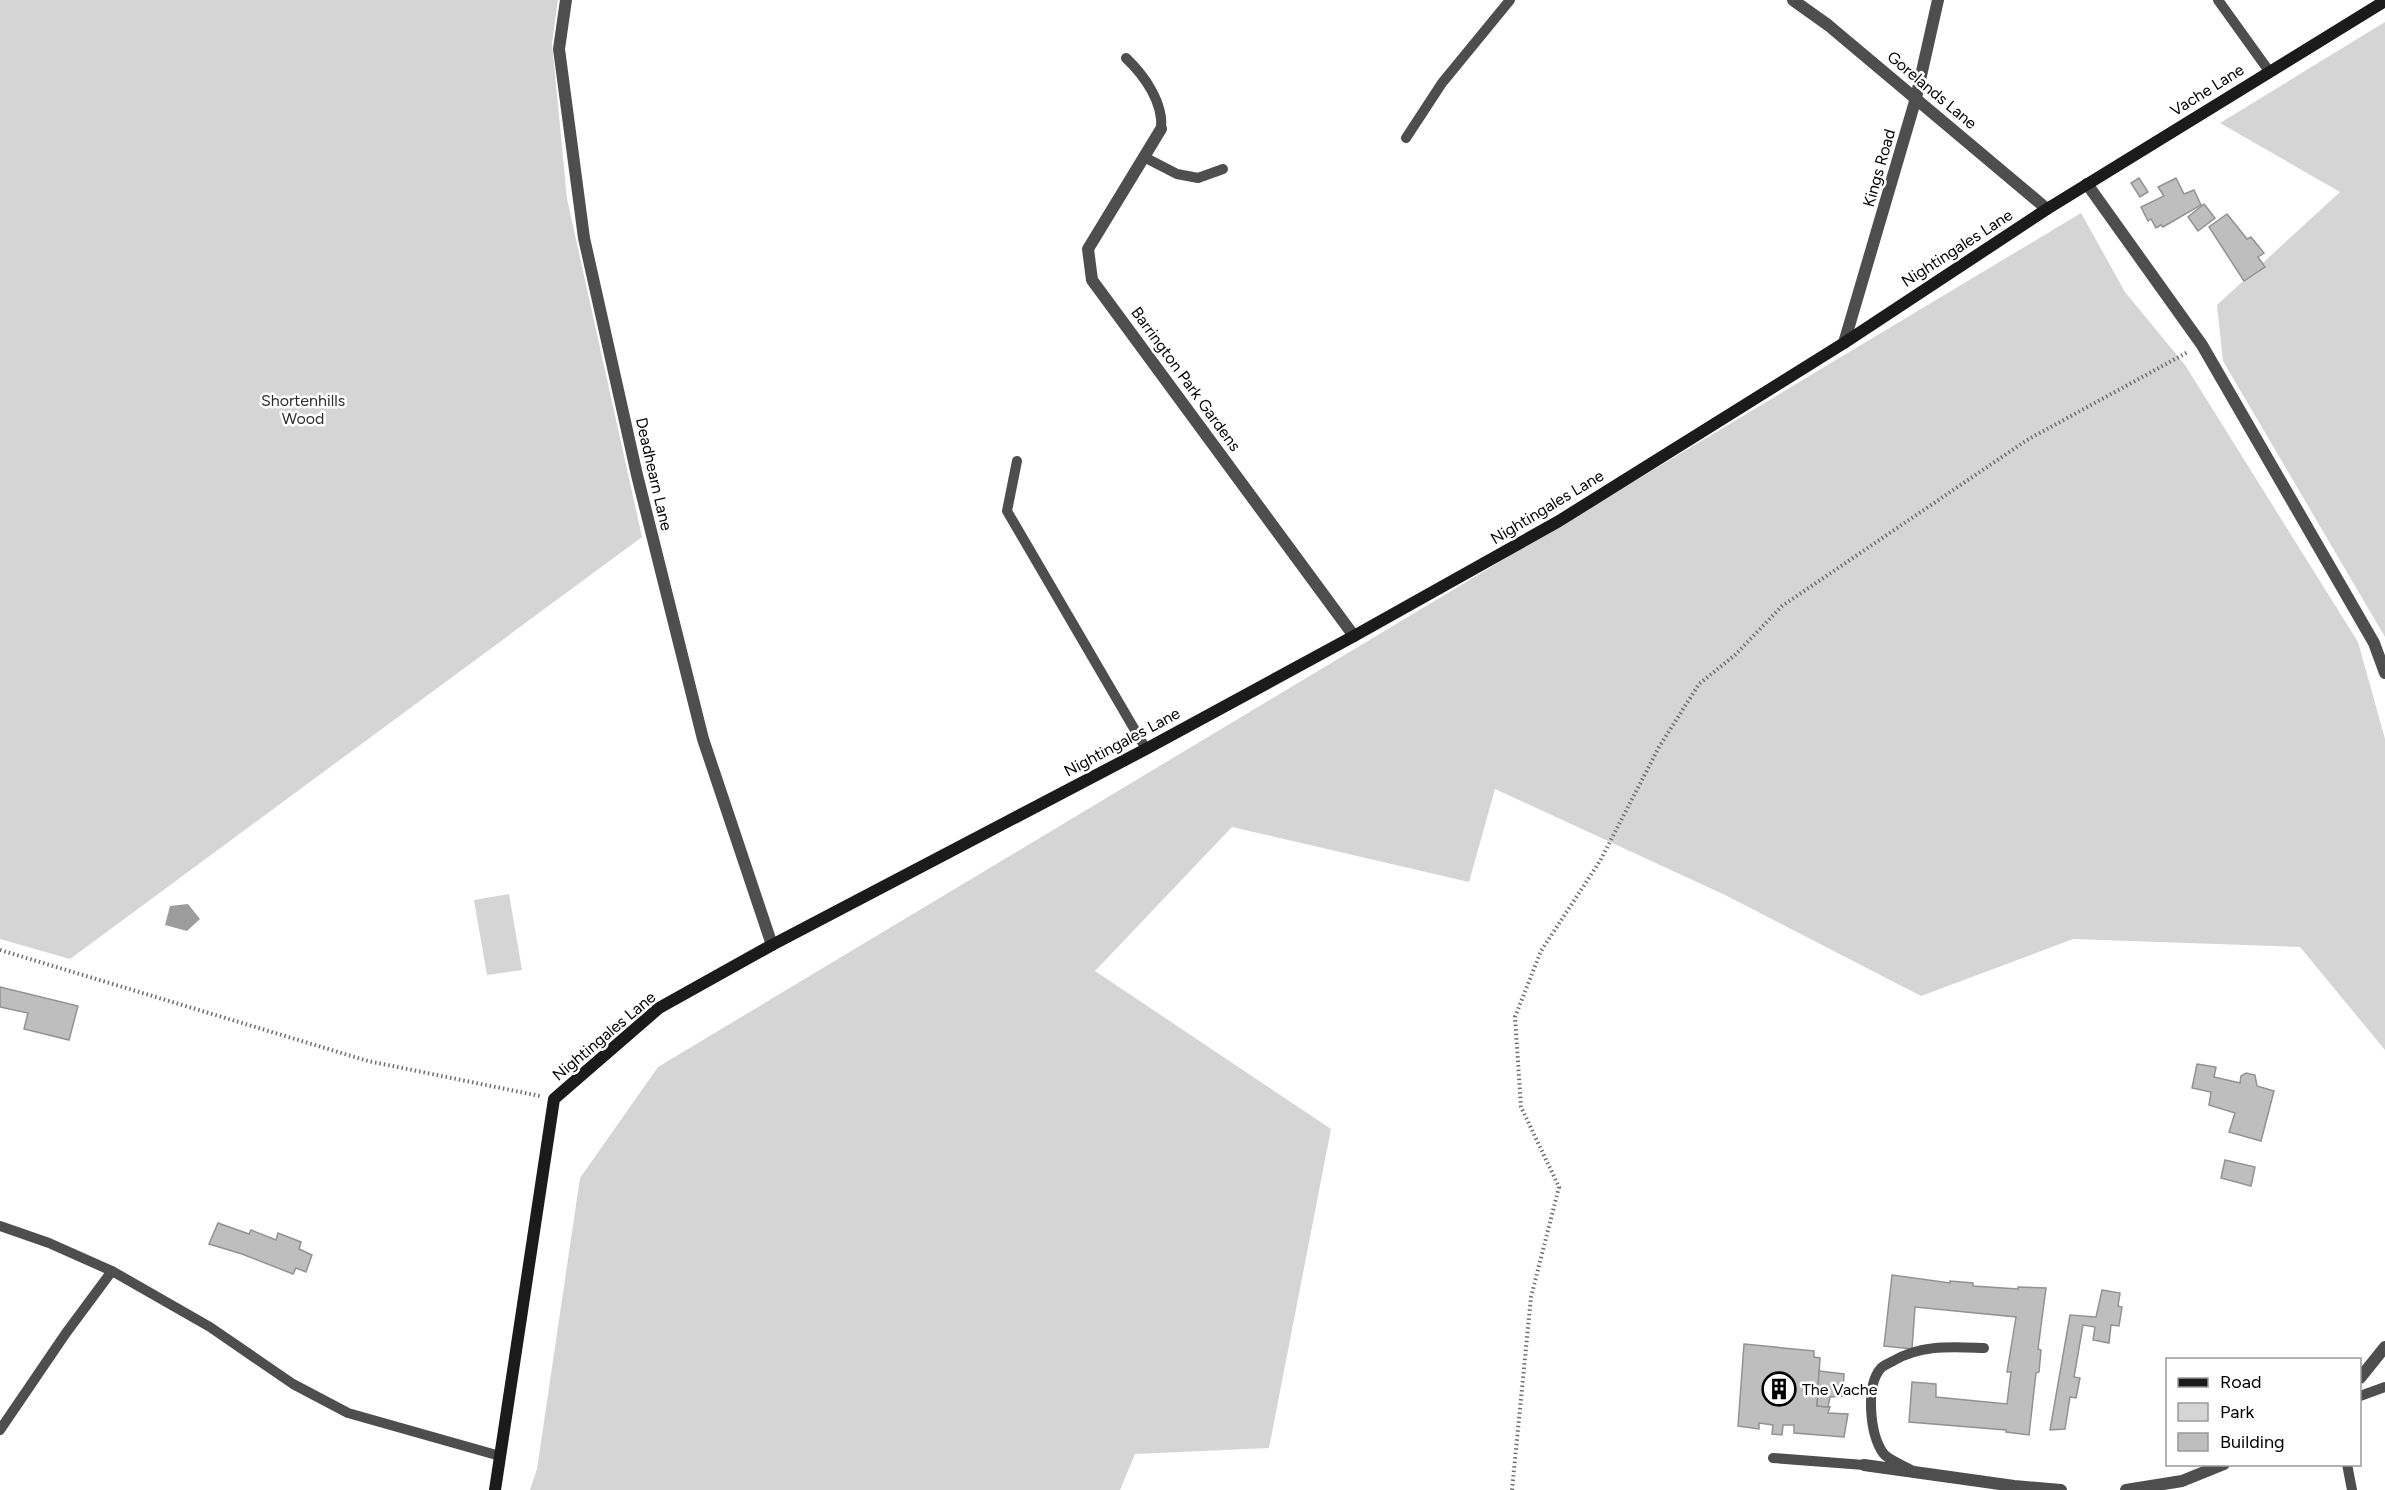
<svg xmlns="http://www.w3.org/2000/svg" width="2385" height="1490" font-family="Figtree,sans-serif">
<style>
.green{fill:#d5d5d5}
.water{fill:#9c9c9c}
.building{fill:#bebebe;stroke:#929292;stroke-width:1.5}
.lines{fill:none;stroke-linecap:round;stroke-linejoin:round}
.path{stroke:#707070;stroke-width:4;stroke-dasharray:1.5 3;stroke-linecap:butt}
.service{stroke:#4e4e4e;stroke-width:10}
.minor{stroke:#4e4e4e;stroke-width:12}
.tertiary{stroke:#4e4e4e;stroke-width:12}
.secondary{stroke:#1b1b1b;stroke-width:12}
.labels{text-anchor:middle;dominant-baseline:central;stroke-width:5;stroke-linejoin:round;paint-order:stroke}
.street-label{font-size:16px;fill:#000;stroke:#fff}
.park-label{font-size:16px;fill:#2c2c2c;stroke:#fff}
.poi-label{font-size:16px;fill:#000;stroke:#fff;text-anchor:start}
</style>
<rect width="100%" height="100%" fill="#fff"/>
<g class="green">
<polygon points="0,0 558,0 552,43 567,199 642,537 70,959 0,939"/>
<polygon points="2385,22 2385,637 2223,361 2217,305 2340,192 2220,123"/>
<polygon points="2081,213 2125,292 2185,365 2358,642 2385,739 2385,1050 2300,947 2073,939 1921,996 1725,895 1495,789 1469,882 1232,827 1095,971 1331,1129 1269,1448 1135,1454 1120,1490 530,1490 537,1469 580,1178 658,1067"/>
<polygon points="509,894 522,970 487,975 474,900"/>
</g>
<polygon class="water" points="188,904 200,919 187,931 165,925 170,906"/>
<g class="building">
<polygon points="2139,178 2148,192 2140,197 2131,183"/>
<polygon points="2176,178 2184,194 2194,190 2201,205 2163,227 2161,225 2156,228 2151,219 2148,221 2141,207 2164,196 2158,187"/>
<polygon points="2204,204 2215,218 2198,231 2188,217"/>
<polygon points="2227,214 2247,239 2251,237 2264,253 2258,257 2265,267 2244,281 2209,227"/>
<polygon points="0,987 78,1006 69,1040 24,1029 28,1013 0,1007"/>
<polygon points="2197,1064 2216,1067 2214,1077 2240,1083 2241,1076 2246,1073 2255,1075 2257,1086 2274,1091 2261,1141 2229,1132 2235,1113 2209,1105 2211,1092 2192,1088"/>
<polygon points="2225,1160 2255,1167 2251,1186 2221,1178"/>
<polygon points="218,1223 249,1234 251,1230 276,1240 278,1233 301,1242 299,1249 312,1255 306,1272 296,1268 293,1274 242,1254 209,1244"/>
<polygon points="1892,1275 1950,1283 1950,1281 1973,1283 1973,1286 2018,1289 2018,1287 2046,1288 2038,1349 2041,1350 2039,1372 2036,1373 2029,1435 2006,1432 2006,1430 1909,1422 1912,1382 1936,1384 1936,1397 2007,1404 2011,1372 2007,1372 2016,1317 1915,1307 1912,1349 1884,1346"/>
<polygon points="2102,1290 2120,1293 2118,1306 2122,1307 2119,1326 2111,1325 2109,1343 2093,1340 2095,1327 2083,1325 2074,1377 2080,1378 2076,1398 2070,1397 2065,1429 2050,1430 2070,1315 2096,1317"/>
<polygon points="1744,1344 1814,1351 1814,1357 1820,1358 1817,1406 1830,1407 1828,1413 1848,1414 1844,1437 1794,1433 1794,1425 1783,1425 1782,1435 1772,1434 1773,1425 1759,1423 1759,1429 1738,1426"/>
<polygon points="1819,1371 1844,1374 1843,1396 1830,1397 1828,1407 1817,1406"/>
</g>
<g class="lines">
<g class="path">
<polyline points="0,950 368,1061 540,1096"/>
<polyline points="1512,1490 1531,1297 1559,1187 1521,1107 1515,1017 1541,951 1600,861 1659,747 1699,684 1735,655 1782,606 2027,440 2188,352"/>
</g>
<g class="service">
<polyline points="2218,0 2269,71"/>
<path d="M1126 58C1144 75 1164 103 1161 129"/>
<polyline points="1406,138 1442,83 1510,0"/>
<polyline points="1144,157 1177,174 1198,178 1223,169"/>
<polyline points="1017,461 1007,511 1146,749"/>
<polyline points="0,1226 49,1243 112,1271 210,1327 293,1384 348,1413 500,1456"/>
<polyline points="2360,1396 2385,1387"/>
<polyline points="0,1430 66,1333 112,1271"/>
<polyline points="1773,1458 1864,1465"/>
<polyline points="2347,1464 2352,1490"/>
<path d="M1911 1470C1903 1465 1888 1460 1883 1453 1870 1434 1865 1386 1881 1368 1884 1365 1890 1363 1893 1361 1922 1344 1953 1347 1984 1348"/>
</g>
<g class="minor">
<polyline points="566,0 559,49 584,238 637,475 703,739 772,945"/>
<polyline points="1161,129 1088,249 1092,280 1354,636"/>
<polyline points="2087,184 2202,345 2374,643 2385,673"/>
<polyline points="1844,343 1916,98 1938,0"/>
<polyline points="2360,1378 2385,1347"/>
<polyline points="1864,1465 2014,1486 2061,1490"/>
<polyline points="2126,1490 2182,1481 2224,1464"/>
</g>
<polyline class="tertiary" points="1793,0 1828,25 2047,209"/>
<polyline class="secondary" points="495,1490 554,1099 659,1008 772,945 1146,749 1354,636 1559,521 1844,343 2047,209 2385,1"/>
</g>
<defs>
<g id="building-ring" transform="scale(1.725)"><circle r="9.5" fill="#fff" stroke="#000" stroke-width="1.5"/><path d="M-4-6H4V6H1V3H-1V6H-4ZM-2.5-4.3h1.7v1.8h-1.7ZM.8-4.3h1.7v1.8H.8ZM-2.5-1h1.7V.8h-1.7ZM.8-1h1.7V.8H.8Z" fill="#000"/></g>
</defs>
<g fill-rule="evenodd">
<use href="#building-ring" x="1779" y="1389"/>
</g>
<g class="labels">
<g class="street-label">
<text transform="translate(1932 90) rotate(40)">Gorelands Lane</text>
<text transform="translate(2207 90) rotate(-32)">Vache Lane</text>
<text transform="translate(1879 168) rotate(-74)">Kings Road</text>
<text transform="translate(1957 248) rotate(-33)">Nightingales Lane</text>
<text transform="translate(1186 379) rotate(54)">Barrington Park Gardens</text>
<text transform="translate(654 474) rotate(77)">Deadhearn Lane</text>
<text transform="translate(1547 507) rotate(-31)">Nightingales Lane</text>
<text transform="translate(1122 742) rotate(-28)">Nightingales Lane</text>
<text transform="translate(604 1036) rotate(-40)">Nightingales Lane</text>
</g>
<g class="park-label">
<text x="303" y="400">Shortenhills<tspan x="303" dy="18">Wood</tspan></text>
</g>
<g class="poi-label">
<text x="1802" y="1389">The Vache</text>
</g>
</g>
<rect x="2166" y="1358" width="195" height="108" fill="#ffffff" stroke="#999999" stroke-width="1.5"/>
<rect x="2178" y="1378" width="30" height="9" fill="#1b1b1b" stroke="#999999" stroke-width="1.5"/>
<text x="2220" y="1388" font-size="18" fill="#000000">Road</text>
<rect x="2178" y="1403" width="30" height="18" fill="#d5d5d5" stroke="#999999" stroke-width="1.5"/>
<text x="2220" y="1418" font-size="18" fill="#000000">Park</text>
<rect x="2178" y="1433" width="30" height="18" fill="#bebebe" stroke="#999999" stroke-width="1.5"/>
<text x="2220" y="1448" font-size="18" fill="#000000">Building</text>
</svg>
